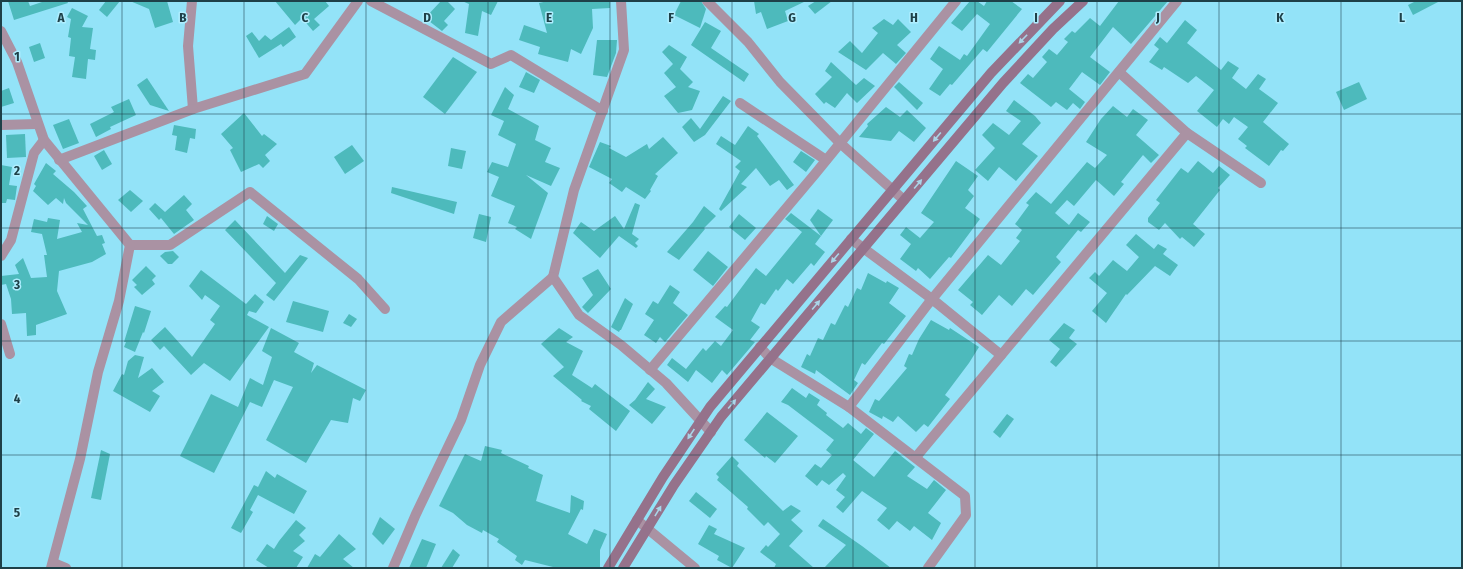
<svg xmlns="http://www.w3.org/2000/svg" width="1463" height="569" font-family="'Fira Sans Condensed',sans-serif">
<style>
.building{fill:#4dbabc}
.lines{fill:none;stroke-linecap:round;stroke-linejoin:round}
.street{stroke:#aa92a3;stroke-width:10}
.secondary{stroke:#95728b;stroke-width:10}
.oneway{fill:#aad5e8}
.grid{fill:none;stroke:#1e4048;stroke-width:1;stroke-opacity:0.55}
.grid-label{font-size:13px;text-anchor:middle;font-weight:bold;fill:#1e4048;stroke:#afeeff;stroke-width:3;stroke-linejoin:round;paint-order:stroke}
</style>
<rect width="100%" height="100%" fill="#93e3f8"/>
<g class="building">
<polygon points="8,1 28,1 30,6 45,1 67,1 68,3 14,20"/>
<polygon points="106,1 120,1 107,17 99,10"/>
<polygon points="130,1 167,1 173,22 155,28 149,9"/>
<polygon points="275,1 325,1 329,6 314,19 320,25 313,31 302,18 295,25"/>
<polygon points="441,1 447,1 455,9 444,21 448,25 442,31 425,18"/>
<polygon points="462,1 498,1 491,15 482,11 478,36 465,33 469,4"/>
<polygon points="548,1 610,1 610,8 592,9 593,28 581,54 571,49 568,62 538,54 540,47 519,40 524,25 547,33 539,3"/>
<polygon points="681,1 701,1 706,9 700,28 674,15"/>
<polygon points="754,1 806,1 785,11 788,21 767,29 761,12 756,14"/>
<polygon points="816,1 832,1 815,14 808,6"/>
<polygon points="970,1 977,1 984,6 987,1 1011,1 1022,9 987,52 983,49 952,85 950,84 940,96 929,89 943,69 930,59 939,46 960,60 964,54 967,56 990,24 977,14 962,31 951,23"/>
<polygon points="1119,1 1168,1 1131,44 1113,27 1090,57 1110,72 1100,85 1082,72 1069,89 1085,102 1080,109 1073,103 1067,110 1056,102 1051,107 1020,83 1028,74 1033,78 1047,62 1042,57 1049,49 1057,55 1068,42 1064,39 1072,31 1075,33 1090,18 1100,26"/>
<polygon points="1416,1 1440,1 1413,15 1408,5"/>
<polygon points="72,8 88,16 82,27 93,28 90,49 96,50 95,60 88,59 86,79 72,77 75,57 69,56 71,38 68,37 71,19 67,17"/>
<polygon points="884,19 893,25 898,19 911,32 897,45 906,53 896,64 883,53 866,70 838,52 850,41 862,53 878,33 872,28"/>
<polygon points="1185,20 1197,30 1187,43 1221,70 1228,61 1239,68 1232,78 1246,89 1258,74 1266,79 1259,89 1278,103 1263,122 1289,144 1283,151 1281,150 1269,166 1245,148 1247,146 1238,139 1248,127 1234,117 1229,124 1223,119 1217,127 1197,111 1214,90 1196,76 1188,83 1164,67 1162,70 1149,62 1159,49 1154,45 1160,37 1167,43"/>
<polygon points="705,22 721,31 711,48 749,74 744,82 691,45"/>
<polygon points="289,27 296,37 283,47 281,44 259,58 246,36 252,32 259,41 265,35 271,40"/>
<polygon points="597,40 617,40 616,53 607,77 593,75"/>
<polygon points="40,43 45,58 34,62 29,47"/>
<polygon points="669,45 687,57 680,69 693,82 688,87 700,91 692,110 678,113 664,96 676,87 664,73 673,64 662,52"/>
<polygon points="453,57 477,72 445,114 423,97"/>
<polygon points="831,62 856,85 864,78 875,86 857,103 847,93 835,108 826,102 824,104 815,94 832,77 825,71"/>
<polygon points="526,72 540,80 534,93 519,87"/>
<polygon points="147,78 169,111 150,105 137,85"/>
<polygon points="899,82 923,103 917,110 894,87"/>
<polygon points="1359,82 1367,99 1344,110 1336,92"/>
<polygon points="505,87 514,95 508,109 539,126 535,140 551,148 545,162 560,168 551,186 526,175 548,193 531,239 515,229 517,227 508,223 515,206 491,196 499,177 487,172 492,162 508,167 516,144 498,135 504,121 491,115"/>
<polygon points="9,88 14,103 1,107 1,91"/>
<polygon points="723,96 731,101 705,135 694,142 682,127 691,118 700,129"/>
<polygon points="129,99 136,115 110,127 111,129 96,137 90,124 114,112 111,107"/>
<polygon points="1014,100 1035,116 1041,123 1022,144 1038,156 1016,181 999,167 988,181 975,170 995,148 982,135 993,123 1009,135 1021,121 1006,111"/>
<polygon points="1113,106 1127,117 1133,109 1148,120 1136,135 1159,155 1151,163 1143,155 1121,182 1124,184 1114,196 1096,180 1074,206 1067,200 1055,213 1069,225 1078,213 1090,222 1081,232 1078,230 1056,257 1061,262 1033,295 1026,289 1012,306 999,295 982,315 970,305 973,302 958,290 988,255 1001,265 1020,241 1016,238 1022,230 1015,224 1029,205 1026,203 1036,192 1051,204 1087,162 1095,168 1107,155 1086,142 1101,119"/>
<polygon points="886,107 900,117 907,110 926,128 914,142 899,131 891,141 859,137 868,126 867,124"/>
<polygon points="244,113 262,136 264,134 277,144 265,155 270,161 263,168 259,164 241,172 230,150 233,148 221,134"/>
<polygon points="69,119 79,143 63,149 53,125"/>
<polygon points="174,125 196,129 195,139 190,138 187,153 175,150 177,136 172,135"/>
<polygon points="748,126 759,134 757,136 794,185 787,190 779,180 770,186 756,168 741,184 747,187 721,211 719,209 740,171 735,167 741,161 716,144 721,136 735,145"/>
<polygon points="25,134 26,157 7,158 6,135"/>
<polygon points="663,137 678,153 655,174 658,176 650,190 651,191 645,199 626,187 622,192 609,183 612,179 589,167 600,142 611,146 609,148 626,157 647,144 649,149"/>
<polygon points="352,145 364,161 345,174 334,157"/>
<polygon points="451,148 466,151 462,169 448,166"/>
<polygon points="104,150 112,164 102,170 94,156"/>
<polygon points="801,151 815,160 806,172 793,162"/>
<polygon points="956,161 978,176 968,190 974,196 965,208 980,219 951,258 949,257 930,279 918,268 916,271 900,259 911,244 900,235 906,227 920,238 934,222 921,213"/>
<polygon points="1198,161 1213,173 1219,166 1230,175 1218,188 1220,190 1193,224 1205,234 1194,247 1182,237 1180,239 1165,223 1159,230 1148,222 1148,218 1160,203 1156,200 1181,168 1188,173"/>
<polygon points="46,163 56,171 53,174 74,192 87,206 83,209 97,236 102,235 105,243 102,244 106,254 92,262 59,271 57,291 67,314 36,325 36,335 27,336 26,313 12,314 11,299 6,284 1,285 1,276 19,274 15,265 23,258 31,278 47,277 44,255 47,255 42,234 31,232 34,219 47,222 48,218 60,220 57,239 82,232 77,223 88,225 66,203 64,198 63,204 56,198 48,205 33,191 36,186 34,184"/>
<polygon points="1,165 12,167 9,185 17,186 15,200 7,199 6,203 1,203"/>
<polygon points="392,187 457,202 454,214 391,193"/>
<polygon points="130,190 143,201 131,212 118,200"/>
<polygon points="184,195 192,204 186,210 194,220 174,234 161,218 159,220 149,209 155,203 165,212"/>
<polygon points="635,203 640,205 632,234 639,239 635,243 638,246 636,248 619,236 600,258 573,233 581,222 594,231 615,216 624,229"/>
<polygon points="704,206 716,216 704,228 705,229 679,260 667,252 693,222"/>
<polygon points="818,209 833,220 821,236 810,220"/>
<polygon points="791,213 821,236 815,244 825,252 814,266 811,263 793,284 787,279 778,291 776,289 765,305 761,303 751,321 760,327 750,340 755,342 727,375 722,370 712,383 696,370 688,382 667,365 672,358 686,369 703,348 706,351 715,341 721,346 733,330 715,317 725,306 727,307 756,268 766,276 802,232 785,219"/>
<polygon points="479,214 491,217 486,242 473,238"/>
<polygon points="739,214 756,228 745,240 729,227"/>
<polygon points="267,216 278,224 274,231 263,224"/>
<polygon points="235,220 285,273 300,255 308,258 274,301 266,295 276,283 225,230"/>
<polygon points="1136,234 1154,249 1158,244 1167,249 1163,254 1178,265 1170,276 1155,266 1127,295 1126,294 1106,323 1092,311 1107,293 1089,278 1095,272 1099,276 1113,260 1127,271 1139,257 1126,245"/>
<polygon points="173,251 179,257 172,264 168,264 160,256 165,252"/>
<polygon points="708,251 728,267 713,286 693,270"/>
<polygon points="146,266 156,276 152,280 155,284 142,295 134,287 137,285 132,280"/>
<polygon points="598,269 611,289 588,313 582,307 593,295 582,278"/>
<polygon points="201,270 246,304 255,294 264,302 256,313 249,311 247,315 269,327 230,381 204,363 191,375 164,346 160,350 151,340 165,327 192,357 215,324 210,320 220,306 205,295 202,300 189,286"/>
<polygon points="868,273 886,283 887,281 899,288 889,303 906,316 884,344 882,343 865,365 862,363 854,380 858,383 850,395 816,370 815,374 801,367 807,354 810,356 818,338 823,340 831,323 835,325 845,305 848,307 857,288 861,290"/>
<polygon points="670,285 680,292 673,303 688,315 665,342 660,337 656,343 644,335 654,320 645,314 653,301 658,304"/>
<polygon points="625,298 633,304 621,330 620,330 619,332 611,327"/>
<polygon points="293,301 329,311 323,332 286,322"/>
<polygon points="135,306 151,311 144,333 143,332 135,352 124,347 126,342 124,342"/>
<polygon points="349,314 357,319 351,327 343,323"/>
<polygon points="931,320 949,330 950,328 979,347 969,363 945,395 950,399 928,427 924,424 916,432 898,416 893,422 883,416 882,419 869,412 875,399 879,401 907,368 904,366 909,354 912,355 919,339"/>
<polygon points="1064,323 1075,330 1069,338 1077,344 1056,367 1050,362 1060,349 1049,340"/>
<polygon points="271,328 299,343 294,352 314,363 311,373 317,365 366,390 360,401 353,398 348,423 331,420 306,463 266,440 293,387 274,380 262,407 250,402 214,473 180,456 211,394 238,407 250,378 263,385 272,357 262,351"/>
<polygon points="559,328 573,337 566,342 583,351 572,375 592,388 595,384 630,411 616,431 589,409 591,406 581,401 582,400 553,376 564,367 541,344"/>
<polygon points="135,355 144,357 138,378 152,368 164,382 152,391 160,396 150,412 113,391 122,374 124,375 128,361"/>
<polygon points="648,382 655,389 646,399 666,407 652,424 629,405 635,400"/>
<polygon points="792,388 806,398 809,393 820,400 817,405 827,413 826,415 843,428 848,423 861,434 866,428 874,434 853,460 874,477 895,451 915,467 907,476 927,489 934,480 946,490 928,513 941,523 932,540 914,526 910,531 897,521 889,530 877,520 887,508 862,491 843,513 836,507 845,497 836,490 846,476 843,473 829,485 822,480 817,486 805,476 815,464 821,468 832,455 826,450 834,440 788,405 781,402"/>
<polygon points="767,412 798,436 775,463 766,456 765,458 744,440"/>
<polygon points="1007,414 1014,419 1000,438 993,432"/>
<polygon points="485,446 502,450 501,453 529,466 528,468 543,475 536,501 570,513 571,495 584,501 583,510 581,509 568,534 587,544 594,529 607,534 600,550 600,568 557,568 525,560 522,565 515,560 517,556 497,542 499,539 483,530 482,533 467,525 453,513 439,506 465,454 481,461"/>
<polygon points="101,450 110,454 101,500 91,498"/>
<polygon points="732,456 739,463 737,466 783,511 791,505 801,511 791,520 803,531 789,546 814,568 774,568 776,564 760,552 766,545 768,547 780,534 768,522 764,526 747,509 748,507 717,480 719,477 716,474"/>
<polygon points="266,471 275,478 277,474 307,491 294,514 258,495 250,510 253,512 241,533 231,528 254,485 258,487"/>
<polygon points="696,492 717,509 710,518 689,501"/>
<polygon points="380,517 395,529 383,545 372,534"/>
<polygon points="823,519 862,546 891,568 824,568 846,545 818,526"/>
<polygon points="296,520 306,528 299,535 305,541 293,551 303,557 296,568 269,568 256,560 267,544 274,549 279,541"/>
<polygon points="709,525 717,529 714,534 745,548 732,568 717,560 719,556 698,544"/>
<polygon points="339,534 356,549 343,559 354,568 307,568 315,554 320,557"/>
<polygon points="422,539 436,544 426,568 409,568"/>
<polygon points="453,549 460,555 452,568 441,568"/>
</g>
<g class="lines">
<g class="street">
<polyline points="192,1 188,46 193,109 305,74 358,1"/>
<polyline points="371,1 491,64 511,55 603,111"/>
<polyline points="621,1 624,50 574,190 553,277 579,315 621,345 666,383 711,432"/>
<polyline points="707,1 748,42 780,82 840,143 904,200"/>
<polyline points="1,31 17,62 44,140 130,245 170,245 250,192 358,279 385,309"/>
<polyline points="1119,72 1187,133 1261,183"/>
<polyline points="740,103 826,160"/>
<polyline points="1,125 37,124"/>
<polyline points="59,160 193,109"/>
<polyline points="851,239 932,299 1001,355"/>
<polyline points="1,256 11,240 34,153 44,140"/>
<polyline points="1,324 10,354"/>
<polyline points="760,347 770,358 849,407 965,496 966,515 928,568"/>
<polyline points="650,370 815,174 956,1"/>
<polyline points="849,407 928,304 1177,1"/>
<polyline points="916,457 1187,133"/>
<polyline points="637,520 695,568"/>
<polyline points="54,563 66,568"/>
<polyline points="51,568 80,459 98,372 119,301 130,245"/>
<polyline points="393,568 416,514 461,420 480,365 501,322 553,277"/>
</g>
<g class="secondary">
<polyline points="608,568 663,477 710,407 991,73 1060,1"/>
<polyline points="623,568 674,485 721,417 1003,83 1053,29 1083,1"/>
</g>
</g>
<defs><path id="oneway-solid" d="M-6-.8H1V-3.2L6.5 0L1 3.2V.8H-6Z"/></defs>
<g class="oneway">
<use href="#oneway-solid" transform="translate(1023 39) rotate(134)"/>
<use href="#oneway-solid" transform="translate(937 137) rotate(130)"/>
<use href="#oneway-solid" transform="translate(918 184) rotate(-50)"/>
<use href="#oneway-solid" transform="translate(835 258) rotate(130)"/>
<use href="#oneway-solid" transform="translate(816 305) rotate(-50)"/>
<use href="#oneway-solid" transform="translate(732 404) rotate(-50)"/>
<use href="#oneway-solid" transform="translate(691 434) rotate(124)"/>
<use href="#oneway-solid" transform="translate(658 511) rotate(-59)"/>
</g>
<path class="grid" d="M122 1V568M244 1V568M366 1V568M488 1V568M610 1V568M732 1V568M853 1V568M975 1V568M1097 1V568M1219 1V568M1341 1V568M1 114H1462M1 228H1462M1 341H1462M1 455H1462"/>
<g class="grid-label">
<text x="61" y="22">A</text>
<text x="183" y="22">B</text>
<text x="305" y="22">C</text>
<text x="427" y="22">D</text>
<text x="549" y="22">E</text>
<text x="671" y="22">F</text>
<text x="792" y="22">G</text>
<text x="914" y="22">H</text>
<text x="1036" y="22">I</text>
<text x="1158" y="22">J</text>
<text x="1280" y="22">K</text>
<text x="1402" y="22">L</text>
<text x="17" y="61">1</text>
<text x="17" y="175">2</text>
<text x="17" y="289">3</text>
<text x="17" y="403">4</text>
<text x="17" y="517">5</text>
</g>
<rect width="1463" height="569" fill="none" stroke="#1e4048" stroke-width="4"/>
</svg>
